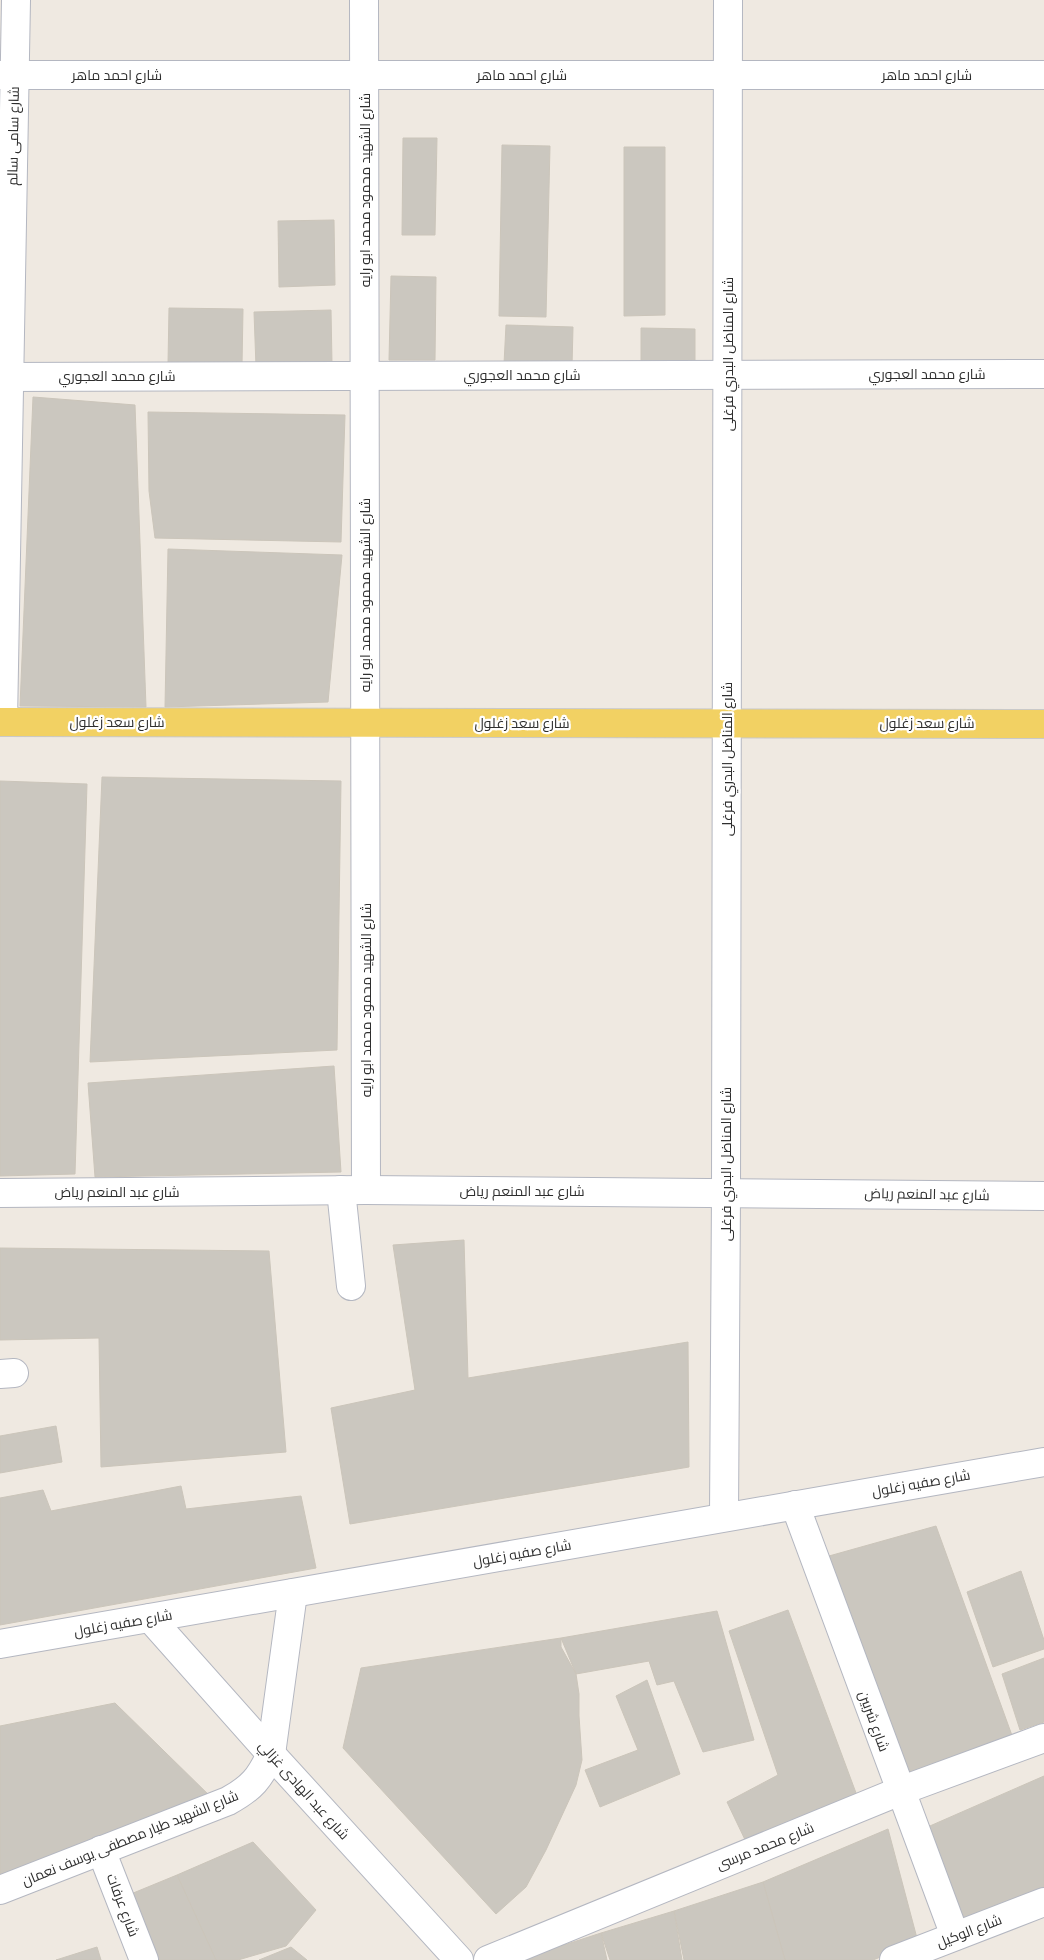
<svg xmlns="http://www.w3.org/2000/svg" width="1044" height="1960" font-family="Cabin,Cairo,sans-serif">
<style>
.building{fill:#cbc7bf;stroke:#cbc5ba}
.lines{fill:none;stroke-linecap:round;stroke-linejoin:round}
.minor-casing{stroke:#b4b7c1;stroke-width:30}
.major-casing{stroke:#c9c9c9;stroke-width:30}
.minor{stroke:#fff;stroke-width:28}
.major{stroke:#f2d163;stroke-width:28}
.labels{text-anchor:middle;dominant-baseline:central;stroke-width:4.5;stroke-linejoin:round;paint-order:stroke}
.street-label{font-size:14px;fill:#2e2e2e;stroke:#fff}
</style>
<rect width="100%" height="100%" fill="#efe9e1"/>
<g class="building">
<polygon points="403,138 437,138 435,235 402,235"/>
<polygon points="502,145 550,146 546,317 499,316"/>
<polygon points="624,147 665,147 665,315 624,316"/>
<polygon points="334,220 335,285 279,287 278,221"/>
<polygon points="391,276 436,277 435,360 389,360"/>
<polygon points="169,308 243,309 242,365 168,364"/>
<polygon points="331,310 332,364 256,367 254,312"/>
<polygon points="506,325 573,327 572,366 504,364"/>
<polygon points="641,328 695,329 695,365 641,364"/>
<polygon points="33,397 135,405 146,707 20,706"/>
<polygon points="148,412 345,415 341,542 155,538 149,491"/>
<polygon points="168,549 342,555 328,702 165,707"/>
<polygon points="102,777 341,781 337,1050 90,1062"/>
<polygon points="0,781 87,784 75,1174 0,1176"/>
<polygon points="334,1066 341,1172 95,1177 88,1083"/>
<polygon points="464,1240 468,1378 688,1342 689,1467 350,1524 331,1408 415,1390 393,1245"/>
<polygon points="0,1248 269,1251 286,1452 101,1467 99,1338 0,1340"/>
<polygon points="56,1426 62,1462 0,1473 0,1436"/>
<polygon points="181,1486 186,1509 301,1496 316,1568 0,1625 0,1498 43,1490 51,1511"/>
<polygon points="936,1526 1014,1741 909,1780 829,1556"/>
<polygon points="1021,1571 1044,1640 1044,1649 993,1667 967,1592"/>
<polygon points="788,1610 859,1801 748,1846 727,1802 778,1775 729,1631"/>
<polygon points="717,1611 754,1740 703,1752 674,1681 657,1685 649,1661 576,1674 561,1638"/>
<polygon points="561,1638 561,1647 576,1674 579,1694 579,1716 582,1760 576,1785 546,1850 526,1887 496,1914 343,1748 361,1668"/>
<polygon points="1044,1658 1044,1722 1020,1730 1002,1674"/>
<polygon points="647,1680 680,1774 600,1807 585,1770 638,1750 616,1696"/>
<polygon points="115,1703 213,1799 0,1883 0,1726"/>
<polygon points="1044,1776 1044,1896 960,1929 923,1829"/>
<polygon points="888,1829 918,1942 873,1960 785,1960 763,1882"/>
<polygon points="253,1842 316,1910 286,1946 238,1960 216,1960 177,1875"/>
<polygon points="177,1875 216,1960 152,1960 126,1896"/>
<polygon points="763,1882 785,1960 684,1960 674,1911"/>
<polygon points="674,1911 682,1960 610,1960 601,1933"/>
<polygon points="601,1933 607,1960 518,1960"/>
<polygon points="97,1947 101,1960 56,1960"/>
<polygon points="291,1947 307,1960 259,1960"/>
</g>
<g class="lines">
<g class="minor-casing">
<g id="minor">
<polyline points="364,0 366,1190"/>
<polyline points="0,75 1044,75"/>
<polyline points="0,377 1044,374"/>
<polyline points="3,722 16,0"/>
<polyline points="341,1190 351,1286"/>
<polyline points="0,1193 366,1190 1044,1196"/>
<polyline points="0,1374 14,1373"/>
<polyline points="795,1505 955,1936"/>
<polyline points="724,1517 726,1193 728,0"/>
<polyline points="150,1618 271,1754 459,1960"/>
<polyline points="0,1644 1044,1462"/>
<polyline points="101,1850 144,1960"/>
<path d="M0 1890 228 1801C252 1788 260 1778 271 1754L293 1593"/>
<polyline points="488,1960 900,1791 1044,1738"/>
<polyline points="894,1960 1044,1902"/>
</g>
</g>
<g class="major-casing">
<polyline id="major" points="0,722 1044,724"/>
</g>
<use href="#minor" class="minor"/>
<use href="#major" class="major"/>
</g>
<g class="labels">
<g class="street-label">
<text x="117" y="75">شارع احمد ماهر</text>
<text x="522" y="75">شارع احمد ماهر</text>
<text x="927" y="75">شارع احمد ماهر</text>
<text transform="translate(13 136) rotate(-89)">شارع سامى سالم</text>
<text transform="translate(365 190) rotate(-90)">شارع الشهيد محمود محمد ابو رايه</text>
<text transform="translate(728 354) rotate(-90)">شارع المناضل البدري فرغلى</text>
<text x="927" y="374">شارع محمد العجوري</text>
<text x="522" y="375">شارع محمد العجوري</text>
<text x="117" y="376">شارع محمد العجوري</text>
<text transform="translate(365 595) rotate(-90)">شارع الشهيد محمود محمد ابو رايه</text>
<text x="117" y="722">شارع سعد زغلول</text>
<text x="522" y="723">شارع سعد زغلول</text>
<text x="927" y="723">شارع سعد زغلول</text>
<text transform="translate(727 759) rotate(-90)">شارع المناضل البدري فرغلى</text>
<text transform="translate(366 1000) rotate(-90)">شارع الشهيد محمود محمد ابو رايه</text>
<text transform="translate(726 1164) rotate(-90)">شارع المناضل البدري فرغلى</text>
<text x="522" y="1191">شارع عبد المنعم رياض</text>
<text x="117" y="1192">شارع عبد المنعم رياض</text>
<text transform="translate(927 1194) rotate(1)">شارع عبد المنعم رياض</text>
<text transform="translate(921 1483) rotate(-10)">شارع صفيه زغلول</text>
<text transform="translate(522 1553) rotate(-10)">شارع صفيه زغلول</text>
<text transform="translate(123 1623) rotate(-10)">شارع صفيه زغلول</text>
<text transform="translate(874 1721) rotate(70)">شارع شربين</text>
<text transform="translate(304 1790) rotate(48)">شارع عبد الهادى غزالي</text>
<text transform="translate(130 1838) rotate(-22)">شارع الشهيد طيار مصطفى يوسف نعمان</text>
<text transform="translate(765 1846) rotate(-22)">شارع محمد مرسى</text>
<text transform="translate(123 1905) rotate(69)">شارع عرفات</text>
<text transform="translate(969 1931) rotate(-21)">شارع الوكيل</text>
</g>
</g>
</svg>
